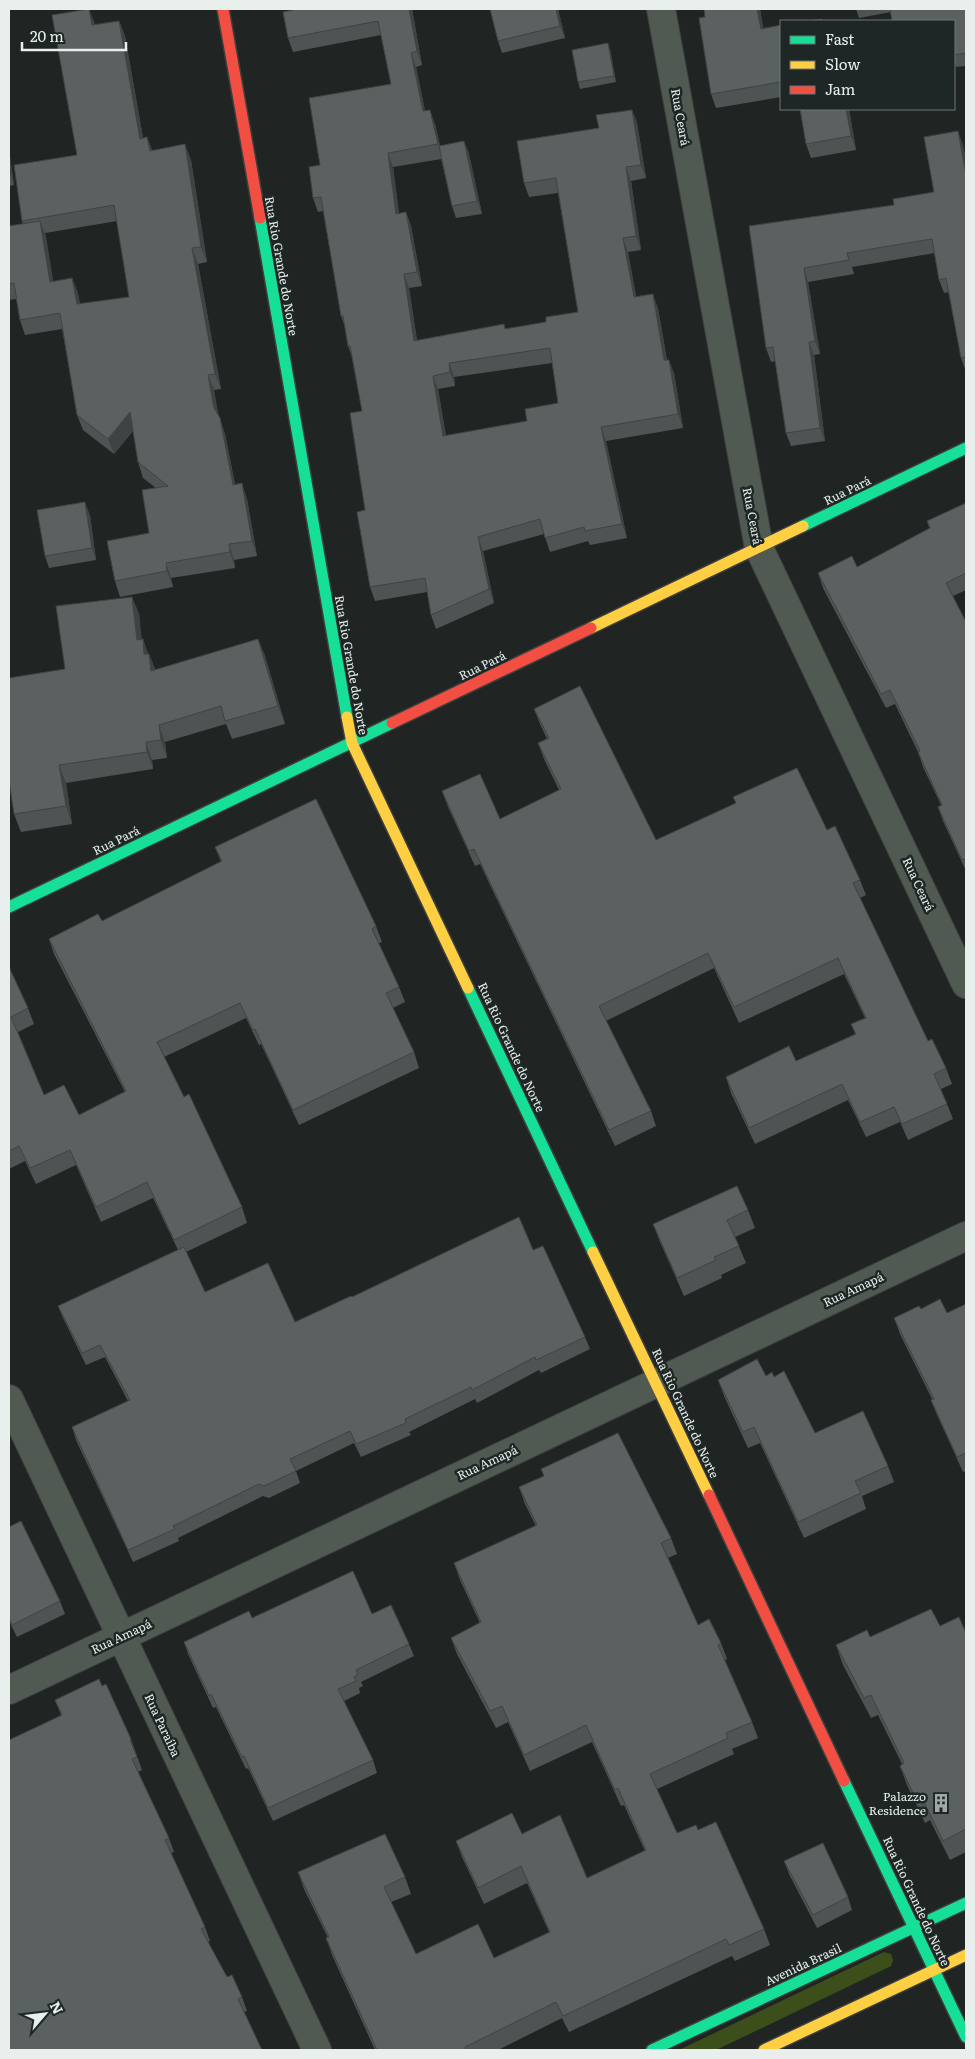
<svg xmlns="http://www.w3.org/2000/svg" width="975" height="2059" font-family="Literata,serif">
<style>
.green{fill:#3c4f1b}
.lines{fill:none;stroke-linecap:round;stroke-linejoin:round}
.street-casing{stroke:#3d403f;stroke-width:30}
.fast-casing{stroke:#3d403f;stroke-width:14}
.slow-casing{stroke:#3d403f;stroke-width:14}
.jam-casing{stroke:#3d403f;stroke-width:14}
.street{stroke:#505a53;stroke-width:28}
.fast{stroke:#16e098;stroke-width:11}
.slow{stroke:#ffcf43;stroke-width:11}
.jam{stroke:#f24e42;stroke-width:11}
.wall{fill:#4e5353;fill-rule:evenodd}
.shaded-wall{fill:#404343}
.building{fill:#5b6060;stroke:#404343;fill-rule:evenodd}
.labels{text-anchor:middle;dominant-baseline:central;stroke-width:5;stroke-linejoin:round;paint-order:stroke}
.street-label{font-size:12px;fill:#e8efed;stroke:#1e2725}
.poi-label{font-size:12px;fill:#e8efed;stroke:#1e2725;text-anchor:end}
</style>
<rect width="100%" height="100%" fill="#202524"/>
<polygon class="green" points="884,1952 891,1954 893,1960 891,1966 716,2050 679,2050"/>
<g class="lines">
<g class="street-casing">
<g id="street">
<polyline points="661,9 759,548 966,984"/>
<polyline points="9,1399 317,2050"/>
<polyline points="9,1690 966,1236"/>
</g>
</g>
<g class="fast-casing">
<g id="fast">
<polyline points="260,218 347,717"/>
<polyline points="803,526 966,448"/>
<polyline points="9,907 392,723"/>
<polyline points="468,988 593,1252"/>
<polyline points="844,1781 966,2037"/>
<polyline points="652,2050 966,1903"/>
</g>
</g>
<g class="slow-casing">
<g id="slow">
<polyline points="591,628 803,526"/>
<polyline points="347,717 352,743 468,988"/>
<polyline points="593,1252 709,1495"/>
<polyline points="764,2050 966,1955"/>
</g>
</g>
<g class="jam-casing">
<g id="jam">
<polyline points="223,9 260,218"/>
<polyline points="392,723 591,628"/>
<polyline points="709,1495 844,1781"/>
</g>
</g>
<use href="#street" class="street"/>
<use href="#fast" class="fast"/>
<use href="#slow" class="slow"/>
<use href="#jam" class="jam"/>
</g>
<g class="wall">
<path d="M412 9 422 65 416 67 425 111 435 124 440 146 464 141 469 154 482 214 456 218 452 206 441 159 393 167 399 214 406 212 411 226 422 286 409 288 417 340 505 329 546 322 578 312 558 193 529 197 524 183 599 128 632 110 637 123 646 178 631 181 641 250 628 252 636 297 658 308 667 360 674 373 683 428 606 441 627 538 590 545 588 541 550 552 544 534 483 551 494 603 436 629 431 615 427 592 375 601 370 587 365 510 362 411 353 360 348 346 345 327 341 316 323 211 318 212 313 198 320 165 391 84 381 35 293 52 288 38ZM552 363 558 403 527 421 446 436 438 389 455 386 454 377Z"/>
<polygon points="558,9 565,38 502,53 498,41"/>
<polygon points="704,9 760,9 763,28 781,25 781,97 716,108 711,94 705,17"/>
<polygon points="856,9 966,9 966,66 956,67 955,63 954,63 954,21 891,12 859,18"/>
<path d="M119 21 125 36 143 138 147 137 152 150 191 160 207 262 198 264 221 389 214 390 218 416 225 434 235 484 247 499 257 556 234 560 235 568 171 578 173 587 120 597 115 581 149 533 156 488 143 478 138 462 133 431 114 454 83 430 77 415 62 329 25 335 20 320 16 299 9 300V226L23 224 22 221 77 155 95 25ZM117 221 129 297 80 304 78 294 72 278 53 282 45 233Z"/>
<polygon points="610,49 616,82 580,89 578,82"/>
<polygon points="849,109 856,150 811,158 806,144"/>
<polygon points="963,145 966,161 966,372 961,358 949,292 944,293 939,280 935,253 852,267 854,274 808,282 820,354 814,355 825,441 791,446 786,433 775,361 771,362 766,348 749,226 894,205 934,192"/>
<polygon points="9,150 14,185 9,186"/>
<polygon points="966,503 966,590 953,596 966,622 966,871 943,821 938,807 941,805 923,767 918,752 895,704 886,708 823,588 818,573 857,567 930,528 927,521"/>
<polygon points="90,515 96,560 49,568 45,556"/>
<polygon points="132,597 139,614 141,639 143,639 148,654 149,654 155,670 258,639 265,656 285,724 232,739 226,724 165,742 167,758 152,760 153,769 66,783 72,824 21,832 14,814 65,669"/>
<polygon points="534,709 656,840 827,830 860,880 866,895 860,898 928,1041 946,1068 952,1084 941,1089 953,1119 908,1140 900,1122 866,1137 848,1100 755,1144 731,1093 726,1077 796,1061 855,1034 851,1024 865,1018 844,974 739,1023 714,968 606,1021 651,1111 656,1126 615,1146 480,864 475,866 448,807 442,791 500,819 559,790 544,759 538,743 547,739 540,724"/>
<polygon points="215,847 376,926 382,942 379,943 399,987 405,1002 393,1008 414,1052 419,1068 299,1125 261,1044 259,1045 246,1018 164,1057 184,1097 242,1207 247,1223 186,1252 205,1292 295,1322 352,1297 533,1250 585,1337 590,1349 541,1373 539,1370 477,1403 475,1399 409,1432 411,1435 361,1457 354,1443 296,1471 300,1483 269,1498 263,1496 178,1538 179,1541 133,1562 76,1440 72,1427 128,1401 105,1357 86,1365 63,1318 58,1306 178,1250 153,1198 101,1222 76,1165 36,1184 25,1161 9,1169 9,967 28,1008 34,1024 18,1032 44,1095 79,1115 125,1092 54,954 49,939 102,921 221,862"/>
<polygon points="748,1210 755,1228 735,1237 746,1263 721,1275 722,1278 684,1296 660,1242 653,1224"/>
<polygon points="966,1304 966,1471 963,1472 937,1415 931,1400 932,1399 900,1334 894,1318 921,1309 947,1313"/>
<polygon points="766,1376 774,1377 815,1433 888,1466 894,1482 862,1496 866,1509 804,1538 760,1443 748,1448 724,1396 718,1380"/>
<polygon points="541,1469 671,1538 677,1554 668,1558 698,1625 721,1643 727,1659 725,1660 752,1722 758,1738 732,1749 734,1754 657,1789 677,1833 698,1830 764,1929 770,1945 735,1961 732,1956 569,2032 562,2018 498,2050 375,2050 332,1955 326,1938 328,1938 304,1889 298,1872 405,1877 411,1894 391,1902 416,1954 494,1958 549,1932 527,1883 484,1904 462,1857 456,1841 522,1834 587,1878 645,1851 624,1805 621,1806 592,1742 530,1771 508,1722 496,1728 457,1654 451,1638 480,1623 460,1580 454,1563 536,1526 525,1504 519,1487 544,1476"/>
<polygon points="9,1527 60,1601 65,1614 17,1637 9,1621"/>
<polygon points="372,1614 409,1644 414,1656 361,1682 363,1686 359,1688 360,1693 344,1701 373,1760 377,1773 273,1821 248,1768 246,1769 216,1707 213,1708 188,1654 184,1642 252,1618"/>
<polygon points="940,1626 966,1633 966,1852 950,1860 930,1820 925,1823 907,1785 900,1766 902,1764 878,1715 871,1718 843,1665 836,1645 870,1637"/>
<polygon points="102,1686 131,1739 142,1770 138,1772 169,1838 174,1852 171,1853 205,1927 210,1941 208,1942 227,1977 242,1997 247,2011 244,2012 61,1715 55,1700"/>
<polygon points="784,1861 848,1897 852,1910 817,1928 789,1874"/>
</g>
<g class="shaded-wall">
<polygon points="89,9 95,24 98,41 92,25"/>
<polygon points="409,9 412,9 422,65 417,51"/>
<polygon points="556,9 558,9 565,38 560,26"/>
<polygon points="757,9 760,9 766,43 761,29"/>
<polygon points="119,21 125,36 146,154 140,139"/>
<polygon points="608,43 610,49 616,82 614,76"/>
<polygon points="411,53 416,67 428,125 423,111"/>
<polygon points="846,109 849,109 856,150 851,136"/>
<polygon points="430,110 435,124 443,158 438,144"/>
<polygon points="632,110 637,123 646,178 641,165"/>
<polygon points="958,131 963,145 966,161 966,175"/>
<polygon points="147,137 153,153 150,151"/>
<polygon points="464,141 469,154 482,214 477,201"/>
<polygon points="185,144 191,160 207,262 201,247"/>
<polygon points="9,150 14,185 10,173 9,166"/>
<polygon points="388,153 393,167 401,228 396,214"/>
<polygon points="626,167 631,181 641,250 636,236"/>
<polygon points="406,212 411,226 422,286 417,272"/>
<polygon points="40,221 46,236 56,298 50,282"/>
<polygon points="623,238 628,252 639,311 634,297"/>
<polygon points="192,248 198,264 221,389 215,374"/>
<polygon points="804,268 808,282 820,354 815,341"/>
<polygon points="404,274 409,288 419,355 414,341"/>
<polygon points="72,278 78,294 82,320 77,304"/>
<polygon points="653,294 658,308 669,374 664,360"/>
<polygon points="809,342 814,355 825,441 820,428"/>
<polygon points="669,360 674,373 683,428 678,414"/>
<polygon points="449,363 454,377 455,386 450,372"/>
<polygon points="208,375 214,390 220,423 214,408"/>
<polygon points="433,376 438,389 448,450 443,436"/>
<polygon points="130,412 135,428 114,454 108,439"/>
<polygon points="220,418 225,434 238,500 233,485"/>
<polygon points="601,427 606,441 627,538 622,524"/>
<polygon points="242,483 247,499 257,556 252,541"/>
<polygon points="85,502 90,515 96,560 92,548"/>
<polygon points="478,537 483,551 494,603 489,589"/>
<polygon points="229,544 234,560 235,568 230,552"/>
<polygon points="166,563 171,578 173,587 167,571"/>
<polygon points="132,597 139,614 144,658 137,640"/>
<polygon points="143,639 149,657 144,654"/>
<polygon points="258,639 265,656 285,724 278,706"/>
<polygon points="149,654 156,671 151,671"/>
<polygon points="159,725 165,742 167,758 161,740"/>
<polygon points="146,742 152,760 153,769 147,752"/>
<polygon points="59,765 66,783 72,824 66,806"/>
</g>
<g class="building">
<polygon points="89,9 92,25 119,21 140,139 147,137 150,151 185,144 201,247 192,248 215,374 208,375 214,408 220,418 233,485 242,483 252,541 229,544 230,552 166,563 167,571 115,581 107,541 149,533 142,490 168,486 138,462 130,412 108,439 77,415 60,313 20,320 14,283 9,284 9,226 40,221 50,282 72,278 77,304 129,297 114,205 22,221 14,165 77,155 52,15"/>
<path d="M298 9H409L417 51 411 53 423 111 430 110 438 144 388 153 396 214 406 212 417 272 404 274 414 341 504 324 505 329 546 322V317L578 312 556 178 524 183 517 141 599 128 596 115 632 110 641 165 626 167 636 236 623 238 634 297 653 294 664 360H669L678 414 601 427 622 524 585 531 584 527 545 538 540 519 478 537 489 589 431 615 425 578 370 587 357 512 365 510 350 413 362 411 350 346H348L343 316H341L321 197 313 198 309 167 320 165 309 98 391 84 378 21 288 38 283 12ZM550 348 558 403 525 409 527 421 443 436 433 376 450 372 449 363Z"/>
<polygon points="490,9 556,9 560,26 498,41"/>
<polygon points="704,9 757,9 761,29 781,25 781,82 711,94 699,18 705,17"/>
<polygon points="890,9 966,9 966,53 954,55 954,21 892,21"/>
<polygon points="822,19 822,21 807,21"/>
<polygon points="608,43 614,76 578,82 572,50"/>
<polygon points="800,109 846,109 851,136 806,144"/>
<polygon points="958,131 966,175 966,357 961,358 946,278 939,280 932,239 847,253 849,260 804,268 815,341 809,342 820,428 786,433 773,347 766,348 749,226 894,205 893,199 934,192 924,137"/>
<polygon points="464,141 477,201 452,206 439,146"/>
<polygon points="85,502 92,548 45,556 37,510"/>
<polygon points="966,503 966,573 946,583 966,622 966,860 966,859 962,860 938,807 942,805 918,752 920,751 890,690 881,694 818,573 852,556 857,567 930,528 927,521"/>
<polygon points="132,597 137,640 143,639 144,654 149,654 151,671 258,639 278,706 225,721 221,706 159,725 161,740 146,742 147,752 59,765 66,806 14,814 9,781 9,678 65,669 56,606"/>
<polygon points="580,686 656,840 736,803 733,797 797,768 827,830 835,826 860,880 853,883 928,1041 932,1039 946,1068 934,1074 947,1104 902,1124 894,1107 860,1122 842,1084 749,1128 726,1077 789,1046 796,1061 856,1034 851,1024 866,1018 838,958 734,1007 708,953 599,1006 651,1111 609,1130 474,849 469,851 442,791 480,774 500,819 561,789 538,743 549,738 534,709"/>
<polygon points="316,799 376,926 372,929 399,987 386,993 414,1052 293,1110 255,1029 253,1030 240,1003 157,1042 184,1097 189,1094 242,1207 174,1240 147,1182 96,1207 70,1150 30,1168 19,1146 9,1151 9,967 28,1008 11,1017 44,1095 64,1085 79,1115 126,1091 49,939 98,914 102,921 222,861 215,847"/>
<polygon points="737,1186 748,1210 727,1220 739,1246 714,1257 716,1260 677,1278 653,1224"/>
<polygon points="519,1217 533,1250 543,1246 585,1337 536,1360 535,1357 472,1390 471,1387 405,1419 406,1423 356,1444 350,1431 290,1459 296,1471 264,1486 259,1484 173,1526 175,1529 128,1550 72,1427 130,1400 100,1345 82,1353 58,1306 184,1247 205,1292 268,1263 295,1322 351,1296 352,1297"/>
<polygon points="940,1299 947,1313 966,1304 966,1453 957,1457 931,1400 934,1399 894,1318 919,1306 921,1309"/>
<polygon points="757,1359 766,1376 772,1372 774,1377 784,1371 815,1433 863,1411 888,1466 855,1481 861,1493 798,1522 754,1427 743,1432 718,1380"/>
<polygon points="618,1433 671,1538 661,1543 698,1625 709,1619 721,1643 718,1645 752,1722 726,1733 728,1738 650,1774 677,1833 696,1825 698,1830 716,1822 764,1929 729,1945 726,1939 563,2016 556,2002 465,2047 466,2050 377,2050 326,1938 329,1937 298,1872 385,1834 405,1877 384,1887 416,1954 478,1924 494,1958 550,1932 521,1866 478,1888 456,1841 512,1813 522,1834 560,1815 587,1878 646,1850 618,1788 615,1790 586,1725 524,1755 502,1706 490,1711 451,1638 481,1622 454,1563 537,1525 519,1487 544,1476 541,1469"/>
<polygon points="21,1521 60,1601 12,1625 9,1618 9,1527"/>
<polygon points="353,1571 372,1614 391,1605 409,1644 356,1670 358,1674 354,1677 356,1681 338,1689 373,1760 268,1808 244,1756 242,1757 211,1694 209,1696 184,1642 249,1611 252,1618"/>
<polygon points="931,1609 940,1626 959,1617 966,1633 966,1829 943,1841 923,1800 918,1803 900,1766 904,1763 871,1695 864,1698 836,1645 867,1630 870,1637"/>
<polygon points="99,1679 102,1686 106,1684 131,1739 130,1740 137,1757 132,1759 169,1838 165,1840 205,1927 201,1929 227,1977 232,1975 242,1997 238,1999 262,2050 9,2050 9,1740 62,1715 55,1700"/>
<polygon points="823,1843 848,1897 813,1915 784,1861"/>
</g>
<defs>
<g id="building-bare" transform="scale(1.5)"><path d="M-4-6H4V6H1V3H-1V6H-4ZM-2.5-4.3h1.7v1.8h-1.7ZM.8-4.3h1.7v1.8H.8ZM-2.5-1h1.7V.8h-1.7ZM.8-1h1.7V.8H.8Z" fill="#a2a8a7" stroke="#1e2725" stroke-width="2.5" paint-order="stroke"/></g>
</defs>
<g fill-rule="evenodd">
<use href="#building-bare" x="941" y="1803"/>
</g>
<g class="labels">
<g class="street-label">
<text transform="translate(681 117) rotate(80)">Rua Ceará</text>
<text transform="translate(282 266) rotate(80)">Rua Rio Grande do Norte</text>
<text transform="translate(847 490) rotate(-26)">Rua Pará</text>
<text transform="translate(753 516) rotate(79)">Rua Ceará</text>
<text transform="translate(352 665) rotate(80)">Rua Rio Grande do Norte</text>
<text transform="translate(482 665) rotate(-26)">Rua Pará</text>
<text transform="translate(116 840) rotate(-26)">Rua Pará</text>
<text transform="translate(919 884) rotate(65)">Rua Ceará</text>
<text transform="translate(512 1047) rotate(65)">Rua Rio Grande do Norte</text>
<text transform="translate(853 1289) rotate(-25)">Rua Amapá</text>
<text transform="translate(686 1413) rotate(65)">Rua Rio Grande do Norte</text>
<text transform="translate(487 1462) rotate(-25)">Rua Amapá</text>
<text transform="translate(121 1636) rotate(-25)">Rua Amapá</text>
<text transform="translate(163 1725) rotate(65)">Rua Paraíba</text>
<text transform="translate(917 1901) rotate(65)">Rua Rio Grande do Norte</text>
<text transform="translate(803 1964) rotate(-25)">Avenida Brasil</text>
</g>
<g class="poi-label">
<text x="926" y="1796">Palazzo<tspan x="926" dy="14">Residence</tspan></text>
</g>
</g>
<rect width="975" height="2059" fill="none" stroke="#e8efed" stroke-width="20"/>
<rect x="780" y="20" width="175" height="90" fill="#1e2725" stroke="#6f7775"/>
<rect x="790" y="36" width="25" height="8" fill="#16e098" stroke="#6f7775"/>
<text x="825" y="45" font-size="15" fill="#e8efed">Fast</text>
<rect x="790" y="61" width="25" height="8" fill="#ffcf43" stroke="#6f7775"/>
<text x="825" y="70" font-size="15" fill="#e8efed">Slow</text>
<rect x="790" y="86" width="25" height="8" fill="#f24e42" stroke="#6f7775"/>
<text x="825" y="95" font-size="15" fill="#e8efed">Jam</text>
<g transform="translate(45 2014) rotate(62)" stroke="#1e2725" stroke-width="4" paint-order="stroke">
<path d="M0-4L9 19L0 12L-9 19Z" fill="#e8efed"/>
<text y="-8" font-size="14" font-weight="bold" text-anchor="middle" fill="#e8efed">N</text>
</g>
<path d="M22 42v8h104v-8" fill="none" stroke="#e8efed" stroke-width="2.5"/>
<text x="30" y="42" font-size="15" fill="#e8efed" stroke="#1e2725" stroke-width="4" paint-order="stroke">20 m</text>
</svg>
